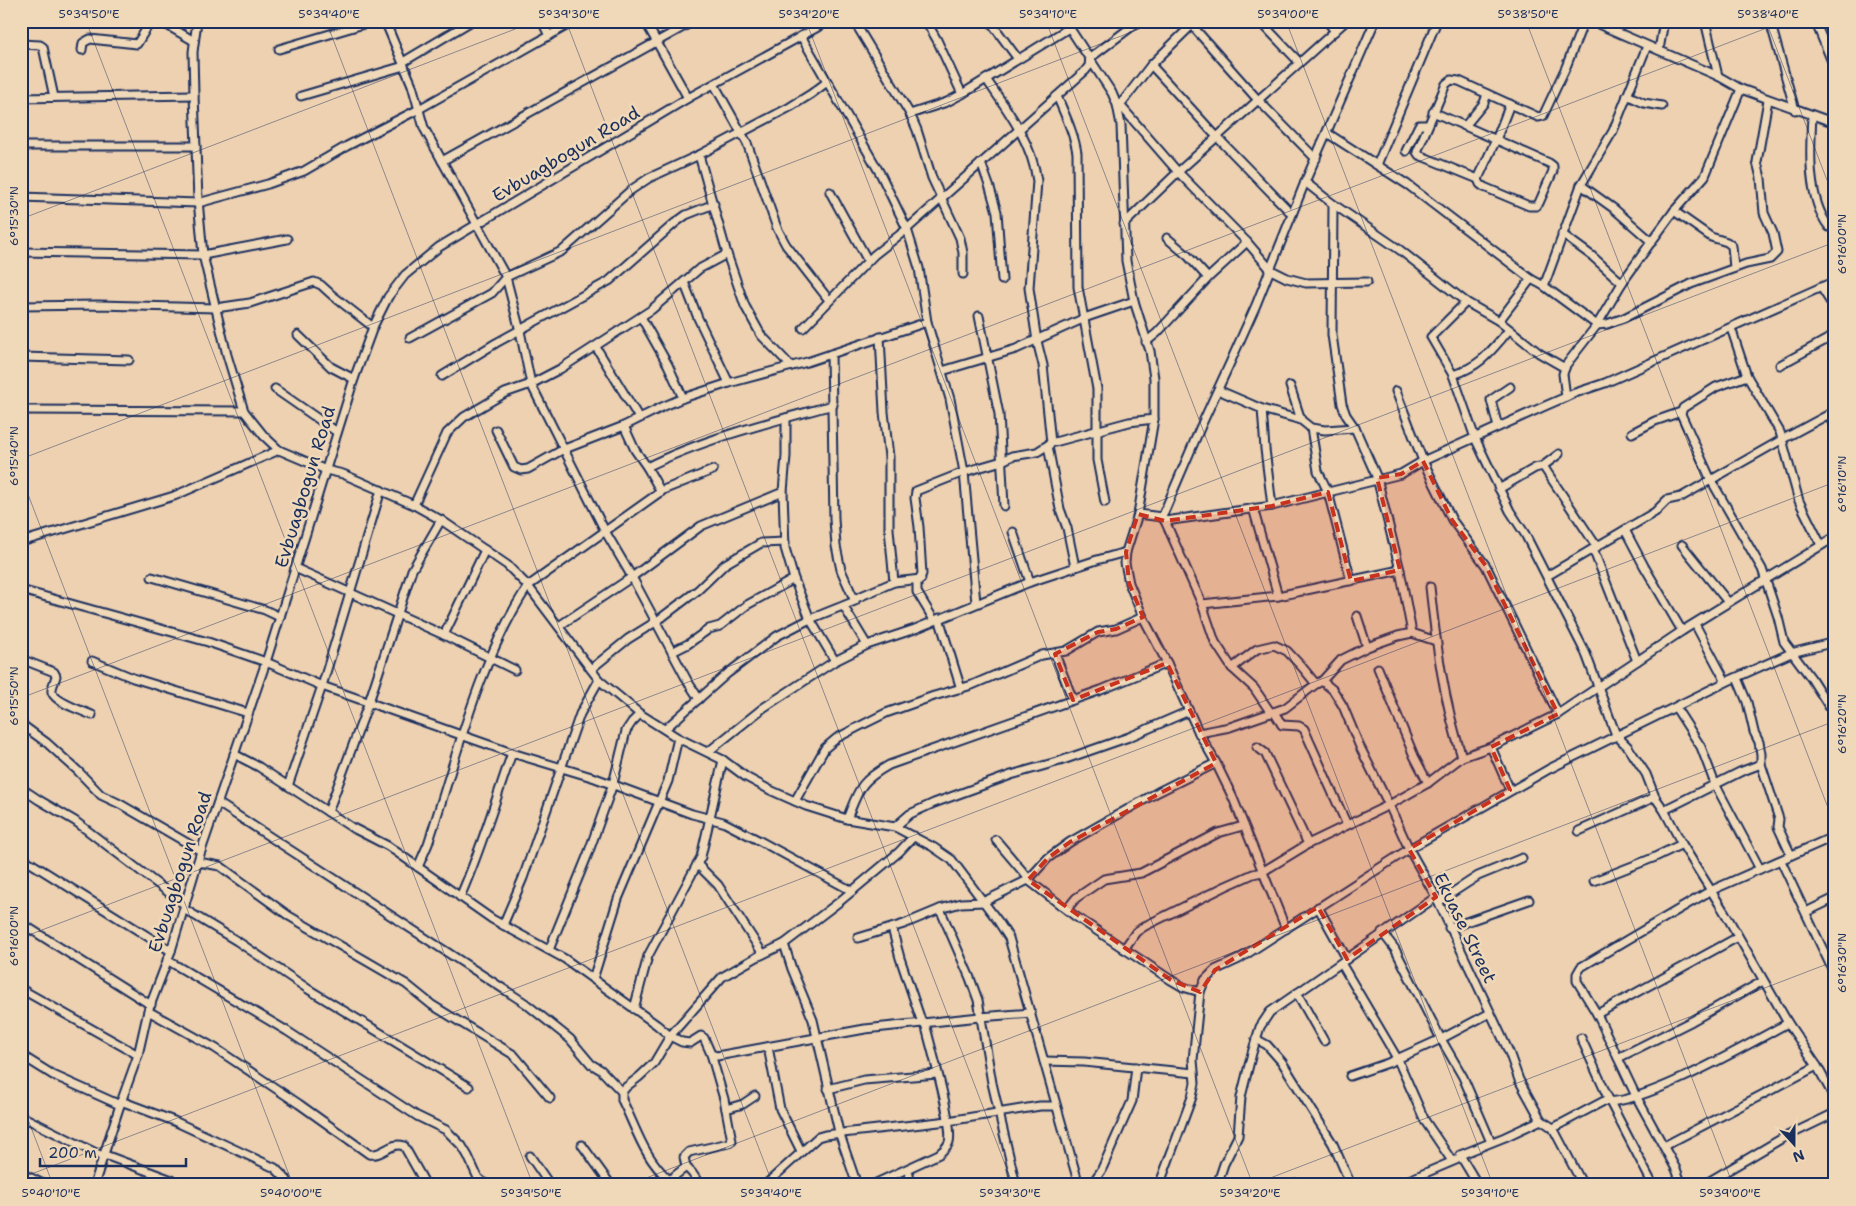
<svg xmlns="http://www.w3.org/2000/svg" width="1856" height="1206" font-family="'Shantell Sans',sans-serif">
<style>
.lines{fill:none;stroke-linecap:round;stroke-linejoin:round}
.minor-casing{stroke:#1b2f5e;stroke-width:11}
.minor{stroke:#f0d9b8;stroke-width:7}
.marked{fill:#c8321e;fill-opacity:0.2;stroke:#c8321e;stroke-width:4;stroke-dasharray:10 6;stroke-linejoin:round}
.ticks{fill:none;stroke:#1b2f5e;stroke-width:1;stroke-opacity:0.45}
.labels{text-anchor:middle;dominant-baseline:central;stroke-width:5;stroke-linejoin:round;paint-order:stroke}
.street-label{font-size:18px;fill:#1b2f5e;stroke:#f0d9b8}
.neatline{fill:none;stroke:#1b2f5e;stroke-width:2}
.ticks-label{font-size:12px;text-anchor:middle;fill:#1b2f5e}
</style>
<rect width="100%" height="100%" fill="#edd1b1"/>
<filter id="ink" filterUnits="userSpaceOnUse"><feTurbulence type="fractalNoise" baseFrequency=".02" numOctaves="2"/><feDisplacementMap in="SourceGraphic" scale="10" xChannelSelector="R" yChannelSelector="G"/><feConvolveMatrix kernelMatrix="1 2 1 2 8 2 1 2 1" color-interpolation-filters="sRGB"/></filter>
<g filter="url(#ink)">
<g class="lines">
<g class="minor-casing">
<g id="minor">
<polyline points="160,21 194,41"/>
<polyline points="197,21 193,52 194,95 198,200 203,255 227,355 244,411 264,436 279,450 326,470 343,474 414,505 441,520 507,565 528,586 599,680 640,714 678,738 723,760 746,777 770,790 806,806 847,819 895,827 933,847 952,860 998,921 1009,938 1079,1185"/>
<polyline points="385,21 412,85 424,128 506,277 520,331 531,384 605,531 632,577 688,682 699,699"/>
<polyline points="542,21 549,36"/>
<polyline points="645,21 688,98"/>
<polyline points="854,21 910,114 917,130 932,178 960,238 963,253 963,274"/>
<polyline points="926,21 937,40 962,94"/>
<polyline points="990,21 1018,59"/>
<polyline points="1065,21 1112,93 1117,105 1121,125 1126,261 1134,301 1150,351 1154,378 1154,419 1138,514 1126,552 1125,563 1129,583 1143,617 1167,663 1199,733 1216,763 1233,798 1286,929"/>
<polyline points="1188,21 1258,100 1316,159"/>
<polyline points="1260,21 1299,62"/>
<polyline points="1327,21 1335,31"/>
<polyline points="1591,21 1718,76 1741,89 1835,123"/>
<polyline points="1705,21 1718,76"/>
<polyline points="1770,21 1795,110"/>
<polyline points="1815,21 1835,69"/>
<polyline points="801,36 881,175 907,229 919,268 927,322 950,399 964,472 976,603"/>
<polyline points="21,44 40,45 43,47 54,97"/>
<polyline points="279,49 374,21"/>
<polyline points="82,50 83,43 90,39 137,44 151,21"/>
<polyline points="1659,50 1664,21"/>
<polyline points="403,62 470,22"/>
<polyline points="1151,65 1217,137 1292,214"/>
<path d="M986 79C1008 111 1032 142 1037 181L1029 288 1037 341 1043 365 1051 443"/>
<polyline points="714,84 747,143 777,228 786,245 829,300"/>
<polyline points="1627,95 1644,103 1662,106"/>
<polyline points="301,96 404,66"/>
<path d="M1057 96C1065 115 1074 133 1077 153L1078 287 1097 389V460L1105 502"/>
<polyline points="21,98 194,95"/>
<polyline points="1118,105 1120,105 1178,172 1247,242 1271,270 1287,278 1306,283 1367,282"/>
<polyline points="1120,105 1151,65 1196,21"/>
<path d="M1433 112C1472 129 1510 146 1549 163L1553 166V171L1539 203 1536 206H1529L1484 187 1480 184 1478 179 1494 144 1496 140 1510 104"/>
<polyline points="910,114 947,102 962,94 1069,28"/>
<path d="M1812 116C1810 150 1807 198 1829 227L1835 226"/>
<polyline points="1465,126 1484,103 1487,94"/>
<polyline points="1327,133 1408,185 1531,279 1544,286 1597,325 1607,324 1624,318 1691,284 1746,264 1770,259 1777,252 1773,233 1764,213 1761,178 1757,162 1768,100"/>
<polyline points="21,146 196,146"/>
<polyline points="1406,151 1419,125 1428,125"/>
<polyline points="699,155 727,254 745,306 761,335 791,366"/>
<polyline points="442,161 694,21"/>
<polyline points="981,163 990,188 997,212 1002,280"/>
<polyline points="1377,165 1437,21"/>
<polyline points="1478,179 1419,155 1417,152 1446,84 1451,80 1459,81 1538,117 1543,116 1566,67 1584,21"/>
<polyline points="1305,182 1333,204 1400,250 1466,302 1499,321 1539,353 1565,368"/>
<polyline points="1581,185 1613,208 1652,242"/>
<polyline points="830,192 868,261"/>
<polyline points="21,197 198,203 268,184 304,171 347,146 419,109 575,21"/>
<polyline points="1333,204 1332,335 1342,404 1346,415 1355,428 1377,478 1400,570 1412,633"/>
<polyline points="1674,211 1711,237 1727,242 1732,246 1734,268"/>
<polyline points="1124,224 1178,172 1346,21"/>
<polyline points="1562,234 1592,256 1622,283"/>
<polyline points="1167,238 1188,256 1208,278"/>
<polyline points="21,252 203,255 287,239"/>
<polyline points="684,282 698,318 729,383"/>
<polyline points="1544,286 1581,185 1613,131 1647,46"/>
<polyline points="1821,287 1835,309"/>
<polyline points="1466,302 1431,337 1453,375 1475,438 1510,511 1525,534 1586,654 1616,735 1628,747 1646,774 1655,797 1664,810 1682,844 1725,913 1788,1023 1817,1066 1835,1099"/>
<polyline points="21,306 98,305 216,308 250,303 314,282 321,285 332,295 373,327"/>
<polyline points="979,316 999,414 1004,506"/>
<polyline points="641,317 668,365 683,398"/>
<polyline points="1499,321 1531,279"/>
<polyline points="803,328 874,255 907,229 1085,71 1089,66 1090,58 1139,21"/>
<polyline points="1731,328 1747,376 1780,432 1799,501 1821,545"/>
<polyline points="298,335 331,367 354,379"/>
<polyline points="880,337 884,412 889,457 889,529 894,582"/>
<polyline points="410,338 492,293 506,277 562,251 631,190 649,178 699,155 790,107 811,94 827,82"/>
<polyline points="1146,342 1157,333 1208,278 1247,242"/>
<polyline points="596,347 639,418"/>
<polyline points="831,354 834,519 836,546 841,570 854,599"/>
<polyline points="21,357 129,360"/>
<polyline points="1780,365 1835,335"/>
<polyline points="942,371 1016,349 1087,317 1134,301"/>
<path d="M1453 375C1482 365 1490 352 1509 330"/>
<polyline points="442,376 496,343 609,281 675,223 686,215 714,204"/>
<polyline points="1747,376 1716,387 1683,408 1681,414 1711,480 1762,569 1778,617 1784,642 1811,678 1835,716"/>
<polyline points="1290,386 1301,420"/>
<polyline points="275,389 337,432"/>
<polyline points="1218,390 1262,409 1301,420 1311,428 1325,430 1355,428"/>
<polyline points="1396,391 1423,461 1452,520 1486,566 1558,714"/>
<polyline points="1566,397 1563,374 1566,365 1597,325 1622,283 1649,245 1674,211 1705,176 1741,89"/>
<polyline points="1262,409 1265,449 1272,506"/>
<polyline points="21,410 244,411"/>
<polyline points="1829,414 1835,428"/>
<polyline points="786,418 786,456 783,492 785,548 794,579 810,619 855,601 854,599 894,582 921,579"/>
<path d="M624 426 635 450 647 467C702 439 774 421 833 405"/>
<polyline points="1498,427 1491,400 1510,387"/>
<polyline points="1311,428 1318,471 1328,492 1351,581"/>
<polyline points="496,430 514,467 521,470 528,469 562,450 624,426 662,407 683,398 729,383 807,362 927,322"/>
<polyline points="1632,433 1655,421 1681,412"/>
<polyline points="1048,446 1060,509 1067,528 1075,567"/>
<polyline points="1543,466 1559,454"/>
<polyline points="647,467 661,492"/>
<polyline points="1499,489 1535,468 1543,466 1597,547"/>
<polyline points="414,505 447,433 464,417 505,393 531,384 560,369 651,310 699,269 727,254"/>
<polyline points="1253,508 1278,596"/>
<polyline points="1138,514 1162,517 1201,426 1230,363 1256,305 1305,182 1375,21"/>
<polyline points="1162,517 1165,521 1272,506 1401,474 1423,461 1545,406 1575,393 1605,383 1835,281"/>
<polyline points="1165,521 1202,604 1215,642 1232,668 1254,688 1271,713"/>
<polyline points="1625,530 1644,566 1682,631"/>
<polyline points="1013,532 1030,582"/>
<polyline points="21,542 174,496 279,450"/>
<polyline points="1682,545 1728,602"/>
<polyline points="1593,549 1637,661"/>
<polyline points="295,568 444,635 515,670"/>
<polyline points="1547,576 1655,512 1667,500 1681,497 1783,439 1835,411"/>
<polyline points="152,577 265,610 280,617"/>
<path d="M1430 587C1436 644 1444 702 1462 757"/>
<polyline points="21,590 208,642 266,662 322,686 512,753 595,778 692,814 723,822 760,841 852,891"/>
<polyline points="1202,604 1278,596 1400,570"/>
<polyline points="844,607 867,645"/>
<polyline points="1357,616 1367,647"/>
<polyline points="939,618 961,689"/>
<polyline points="934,620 917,592 917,583 922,574 919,527 915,498 916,491 964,472 1002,461 1012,456 1037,452 1051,443 1129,422 1154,419"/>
<polyline points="1695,624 1726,682"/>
<polyline points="559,626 632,577 701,526 783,492"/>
<polyline points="444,635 485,550"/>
<polyline points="672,652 688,644 709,629 720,626 747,605 794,579"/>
<polyline points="1055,654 1073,700"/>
<path d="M21 659 54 672 56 676C55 681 51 688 52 692 56 703 83 711 92 715"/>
<polyline points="92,661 133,678 248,713"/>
<polyline points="1232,668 1257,649 1274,645 1287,651 1302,667 1316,684"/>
<polyline points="1378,668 1414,756 1428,783"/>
<polyline points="591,669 628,639 657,621 698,590 725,564 761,543 785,542"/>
<polyline points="1737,678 1747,702 1754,732 1759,742 1761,754 1761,764 1779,819 1778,827 1791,855"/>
<polyline points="1322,681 1333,690 1343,706 1360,747 1389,805 1409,849 1436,897 1509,1052 1519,1080 1541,1120 1553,1128 1583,1185"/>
<polyline points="1676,708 1701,747 1715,784 1760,869"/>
<polyline points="1274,712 1282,725 1299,726 1304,729 1347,825"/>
<polyline points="21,724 47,743 78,771 101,795 120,804 201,851"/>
<polyline points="665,729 728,673 777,636 810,619 835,661"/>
<polyline points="1199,733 1230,727 1285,708 1316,684 1322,681 1341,660 1367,647 1398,636 1412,633 1436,641"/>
<polyline points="1257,747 1265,753 1308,844"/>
<polyline points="708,752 763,708 835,661 867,645 915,629 1030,582 1097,560 1126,552"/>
<polyline points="234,754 259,767 351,827 388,846 492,919 565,959 657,1025 670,1036 722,977 757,957 784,944 839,902 899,852 914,836"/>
<polyline points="288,786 322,686 381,490"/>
<polyline points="21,788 39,800 75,821 185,905"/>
<polyline points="1510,790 1491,747 1558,714 1682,631 1835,537"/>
<polyline points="795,801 825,748 837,738 858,727 886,713 934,696 972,685 1042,655 1066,651 1098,632 1116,629 1143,617"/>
<polyline points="218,803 525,1003 570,1039 591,1064 601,1070 622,1092"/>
<polyline points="1664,810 1740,772 1761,764"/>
<polyline points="328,812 369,702 412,570 441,520"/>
<path d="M847 819C859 789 859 782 889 765L1101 690 1167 663"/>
<polyline points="895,827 910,814 934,803 1011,775 1060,761 1129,737 1189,711"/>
<polyline points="1579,831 1655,797"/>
<polyline points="996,840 1029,879"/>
<polyline points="21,857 171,951"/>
<polyline points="1781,861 1835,975"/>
<polyline points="198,862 220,866 289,916 406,984 432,1005 514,1055 550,1098"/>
<polyline points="697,864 718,885 763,954"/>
<path d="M418 867 428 844C457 757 477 664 528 586L663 490 713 470"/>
<polyline points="1028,880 1048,858 1070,842 1158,792 1216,763"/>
<polyline points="1594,881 1653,858 1682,844"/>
<path d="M460 897C481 850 495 801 512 753"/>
<polyline points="1438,902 1478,876 1522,858"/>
<polyline points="1318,907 1347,959"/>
<polyline points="184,909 237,941 308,989 469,1087"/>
<polyline points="940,909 970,978 978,1000 992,1083 1016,1185"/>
<polyline points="1067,909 1076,898 1104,879 1141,873 1218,833 1243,826"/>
<polyline points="1806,912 1835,898"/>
<polyline points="21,923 151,1005"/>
<polyline points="503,925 523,878 580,714 599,680"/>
<polyline points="892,928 900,958 922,1023"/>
<polyline points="1449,928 1529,900"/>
<polyline points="1382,932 1395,949 1441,1039 1463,1077 1491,1142"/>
<polyline points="858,938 904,924 940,909 961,903 983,902 1028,880 1075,916 1171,980 1183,987 1200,992"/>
<polyline points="784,944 792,969 813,1020 839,1132 857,1185"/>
<polyline points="1124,949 1136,932 1145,926 1226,886 1253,874 1262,872 1308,844 1389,805 1428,783 1462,757 1491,747"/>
<polyline points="549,950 588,854 613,784 626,731 632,722 640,714"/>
<polyline points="167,960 287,1031 417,1116 446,1130 462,1146 468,1156 478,1178 487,1185"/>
<polyline points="1341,963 1397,1058 1425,1121 1452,1161"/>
<polyline points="593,979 618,899 668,781 678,738"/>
<polyline points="21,989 138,1055"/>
<polyline points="1297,993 1324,1041"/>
<polyline points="634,1009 648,956 701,857 723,760"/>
<path d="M148 1011 215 1048 299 1104 369 1154C383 1157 390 1141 404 1146L426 1185"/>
<polyline points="1597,1014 1738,937"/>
<polyline points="1581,1038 1610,1102 1653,1185"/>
<polyline points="1256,1039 1267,1045 1282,1062 1333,1144 1351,1185"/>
<polyline points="768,1047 780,1109 801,1151"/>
<polyline points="21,1055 53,1075 120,1105"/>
<polyline points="1618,1058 1692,1021 1763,981"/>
<polyline points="1044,1061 1084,1062 1194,1073"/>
<polyline points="1350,1076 1388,1063 1441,1039 1490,1013"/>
<polyline points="828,1089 864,1080 937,1074"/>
<polyline points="121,1101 174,1121 275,1168 287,1180 285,1185"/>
<polyline points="726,1109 743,1104 755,1096"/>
<polyline points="21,1116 104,1157"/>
<path d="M1553 1128 1604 1101C1639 1108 1752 1042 1788 1023"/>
<polyline points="582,1145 611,1185"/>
<polyline points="1664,1146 1817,1066"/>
<polyline points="105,1155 185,1185"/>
<polyline points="530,1156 550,1185"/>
<polyline points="686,1167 684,1157 689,1152 729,1143 732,1141 724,1099 711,1054"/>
<polyline points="908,1170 911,1185"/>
<polyline points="21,1173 45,1185"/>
<path d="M669 1180C643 1156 637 1130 622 1100V1092L626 1087 639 1077 654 1063 670 1036 682 1042 690 1043 701 1036 704 1038 711 1054 717 1056 865 1029 980 1017 1031 1013"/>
<polyline points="1295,1183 1295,1185"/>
<polyline points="94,1185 120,1105 138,1055 148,1011 171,951 201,851 266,662 354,379 373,327 388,297 405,275 439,247 688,98 829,21"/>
<polyline points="663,1185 686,1167 692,1173 700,1185"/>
<polyline points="765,1185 818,1137 825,1135 948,1121 1040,1106 1056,1106"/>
<path d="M872 1185 939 1154C943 1150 947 1148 949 1142 954 1125 930 1045 925 1023"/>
<polyline points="1091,1185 1101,1171 1132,1101 1136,1067"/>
<polyline points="1159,1185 1163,1175 1192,1097 1195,1083 1193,1060 1200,992 1205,980 1215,970 1239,959 1409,849 1549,769 1726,682 1791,653 1835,642"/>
<polyline points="1217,1185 1224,1164 1238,1136 1241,1097 1252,1053 1260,1027 1270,1012 1436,897"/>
<polyline points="1397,1185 1456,1160"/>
<polyline points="1478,1185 1460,1155 1505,1137 1541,1120"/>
<polyline points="1682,1185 1676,1169 1636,1096 1597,1014 1577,981 1577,974 1581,967 1710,891 1835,836"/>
<polyline points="1703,1185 1781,1139 1835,1113"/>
</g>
</g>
<use href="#minor" class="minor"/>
</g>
</g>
<path class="marked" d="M1423 461 1452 520 1486 566 1558 714 1491 747 1510 790 1409 849 1436 897 1347 959 1318 907 1215 970 1200 992 1171 980 1028 880 1048 858 1070 842 1216 763 1167 663 1073 700 1055 654 1098 632 1116 629 1143 617 1129 583 1126 552 1138 514 1165 521 1272 506 1328 492 1351 581 1400 570 1377 478 1401 474Z"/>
<path class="ticks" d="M86 21 533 1185M326 21 773 1185M566 21 1013 1185M806 21 1253 1185M1046 21 1493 1185M1286 21 1733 1185M1526 21 1835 826M1766 21 1835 201M21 219 536 21M21 459 1160 21M21 476 293 1185M21 698 1785 21M21 938 1835 242M21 1101 53 1185M21 1178 1835 482M628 1185 1835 721M1252 1185 1835 961"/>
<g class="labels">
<g class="street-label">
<text transform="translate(566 154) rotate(-31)">Evbuagbogun Road</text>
<text transform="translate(305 487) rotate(-73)">Evbuagbogun Road</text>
<text transform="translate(180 872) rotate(-72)">Evbuagbogun Road</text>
<text transform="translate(1465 928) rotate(64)">Ekuase Street</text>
</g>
</g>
<rect width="1856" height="1206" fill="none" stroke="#f0d9b8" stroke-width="55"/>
<g transform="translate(1794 1144) rotate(159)" stroke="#f0d9b8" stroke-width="4" paint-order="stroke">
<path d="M0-4L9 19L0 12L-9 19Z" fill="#1b2f5e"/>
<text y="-8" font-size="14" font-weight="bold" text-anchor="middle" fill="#1b2f5e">N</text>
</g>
<path d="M40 1158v8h146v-8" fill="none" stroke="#1b2f5e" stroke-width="2.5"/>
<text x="48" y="1158" font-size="15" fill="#1b2f5e" stroke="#f0d9b8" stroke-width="4" paint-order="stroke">200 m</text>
<rect x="28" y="28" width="1800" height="1150" class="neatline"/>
<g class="ticks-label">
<text x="89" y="18">5°39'50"E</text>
<text x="329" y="18">5°39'40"E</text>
<text x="569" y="18">5°39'30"E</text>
<text x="809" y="18">5°39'20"E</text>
<text x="1048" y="18">5°39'10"E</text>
<text x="1288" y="18">5°39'00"E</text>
<text x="1528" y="18">5°38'50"E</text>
<text x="1768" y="18">5°38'40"E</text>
<text transform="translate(14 216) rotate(-90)" y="4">6°15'30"N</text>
<text transform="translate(1842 244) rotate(-90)" y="4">6°16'00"N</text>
<text transform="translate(14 456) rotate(-90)" y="4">6°15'40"N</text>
<text transform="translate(1842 484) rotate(-90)" y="4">6°16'10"N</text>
<text transform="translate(14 696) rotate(-90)" y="4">6°15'50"N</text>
<text transform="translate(1842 724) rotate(-90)" y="4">6°16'20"N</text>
<text transform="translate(14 936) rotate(-90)" y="4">6°16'00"N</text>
<text transform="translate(1842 963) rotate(-90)" y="4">6°16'30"N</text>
<text x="51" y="1197">5°40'10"E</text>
<text x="291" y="1197">5°40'00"E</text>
<text x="531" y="1197">5°39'50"E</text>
<text x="771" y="1197">5°39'40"E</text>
<text x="1010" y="1197">5°39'30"E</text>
<text x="1250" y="1197">5°39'20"E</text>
<text x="1490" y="1197">5°39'10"E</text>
<text x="1730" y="1197">5°39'00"E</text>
</g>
</svg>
